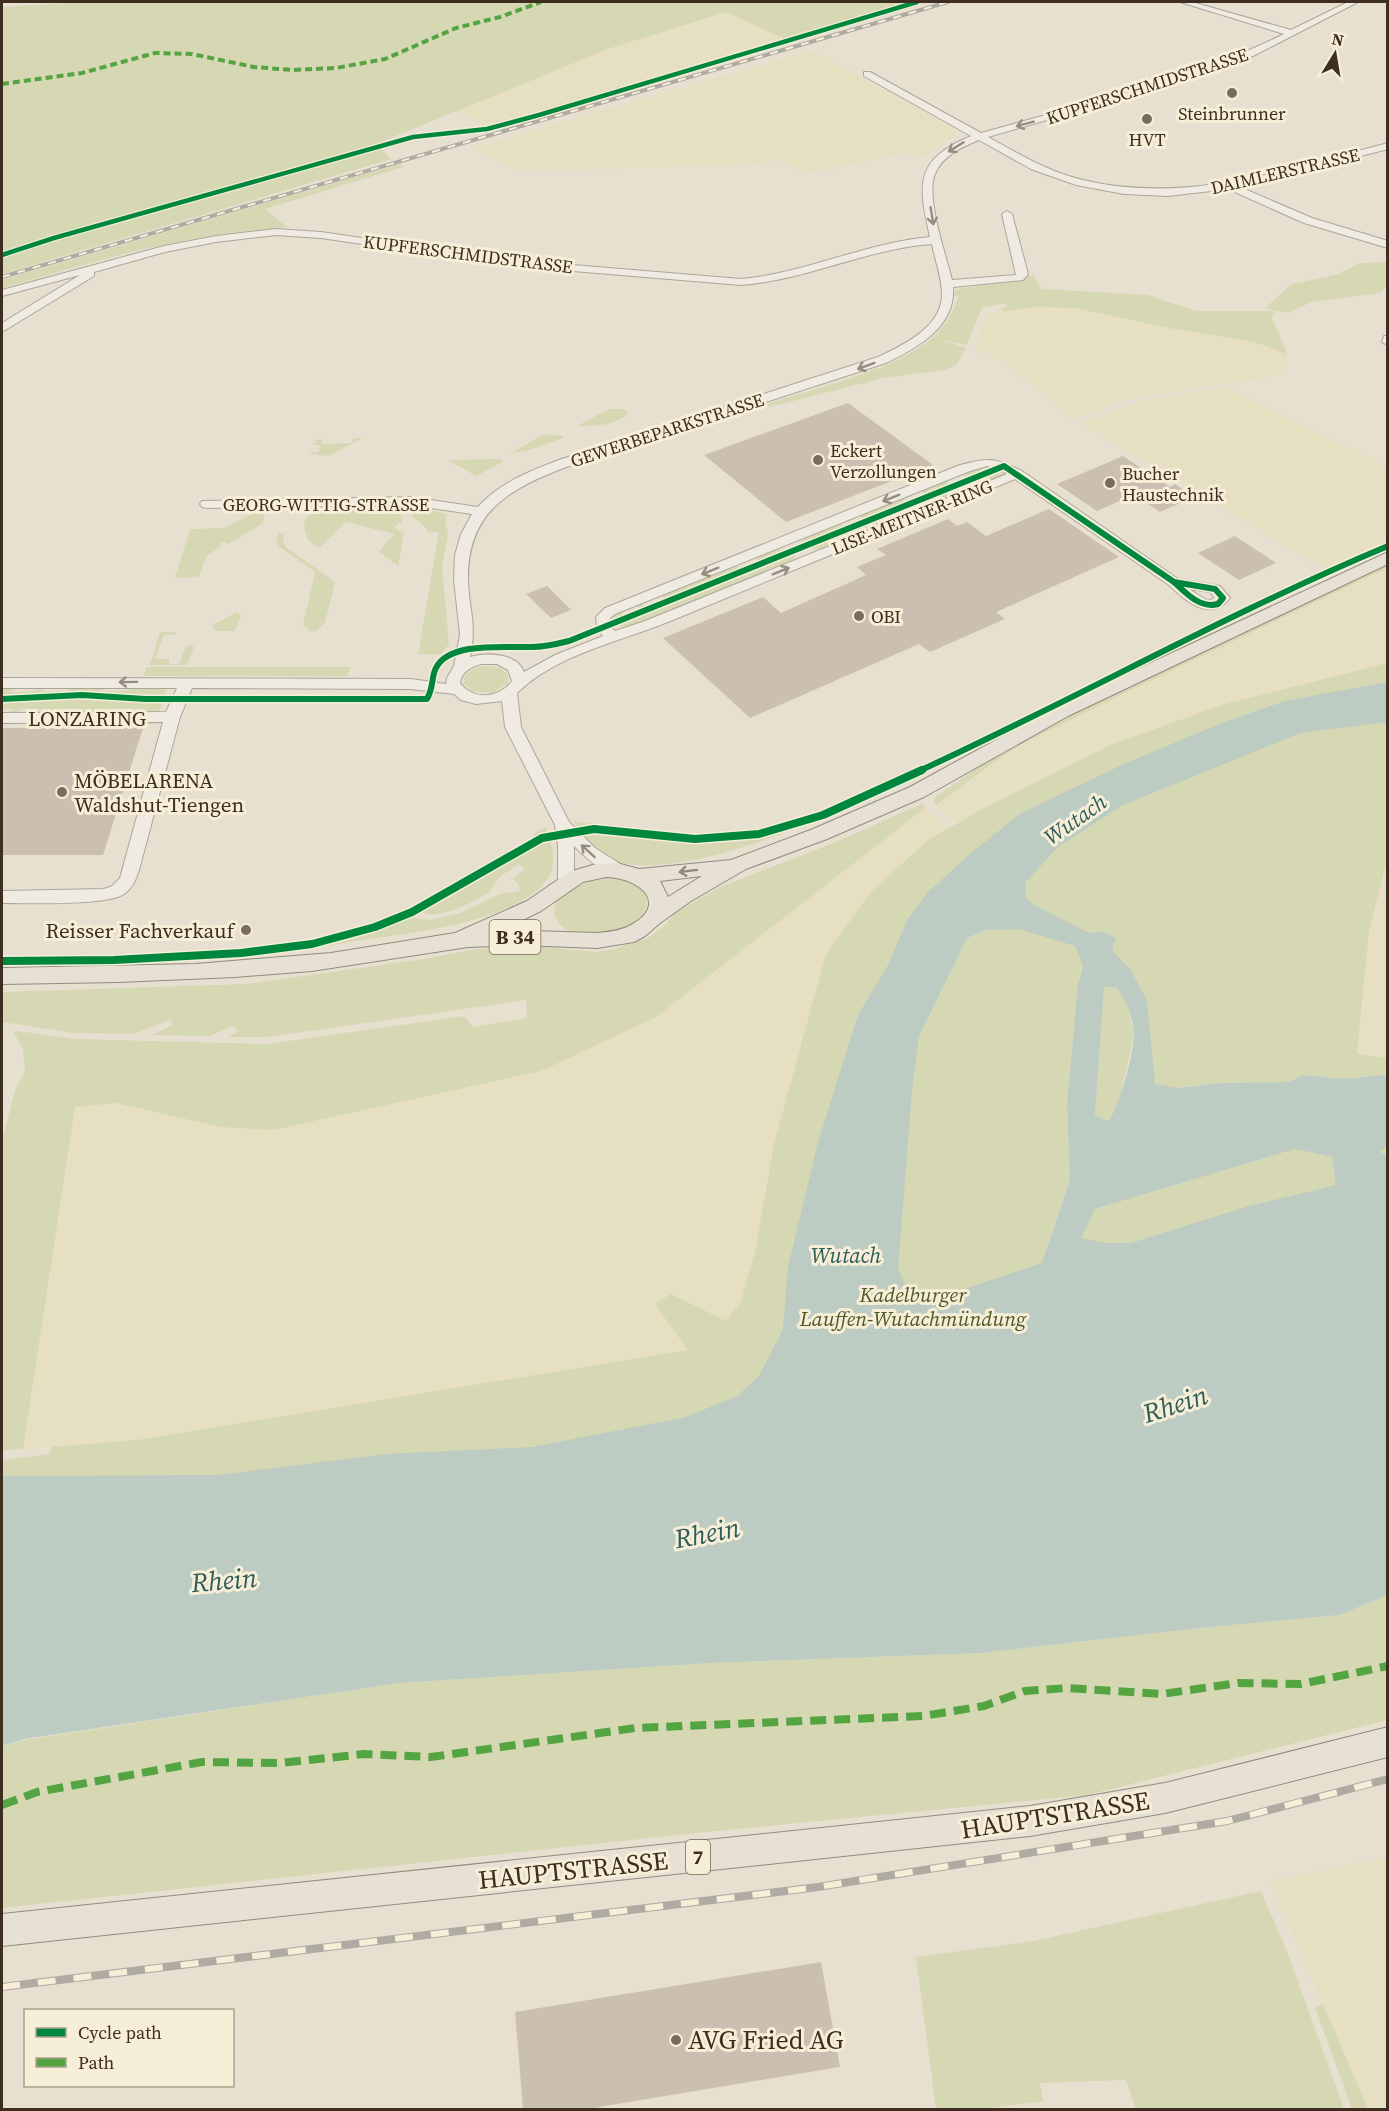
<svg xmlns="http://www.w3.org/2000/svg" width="1389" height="2111" font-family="'Source Serif 4',serif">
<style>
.farmland{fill:#e6dfc2}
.green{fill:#d6d7b3}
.water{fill:#bcccc2;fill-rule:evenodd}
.building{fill:#cbbfb2}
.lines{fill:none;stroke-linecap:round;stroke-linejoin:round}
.minor-casing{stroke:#ada599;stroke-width:2}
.major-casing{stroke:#928b80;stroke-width:2}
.minor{fill:#efebe3;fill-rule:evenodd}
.major{fill:#e6e1d4;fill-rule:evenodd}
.rail-far1-casing{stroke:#afaaa2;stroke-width:4}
.rail-casing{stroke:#afaaa2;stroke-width:8}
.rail-far1{stroke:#f7eed8;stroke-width:2;stroke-dasharray:8;stroke-linecap:butt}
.rail{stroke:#f7eed8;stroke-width:6;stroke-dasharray:18;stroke-linecap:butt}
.quiet-far1{stroke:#54a441;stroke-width:4;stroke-dasharray:7 4;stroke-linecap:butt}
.quiet{stroke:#54a441;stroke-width:8;stroke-dasharray:16 8;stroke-linecap:butt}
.cycleway-far2-casing{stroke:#f7eed8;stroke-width:7}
.cycleway-far1-casing{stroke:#f7eed8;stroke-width:9}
.cycleway-casing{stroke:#f7eed8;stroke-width:11}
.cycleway-far2{stroke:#00873e;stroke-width:4.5}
.cycleway-far1{stroke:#00873e;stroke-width:6}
.cycleway{stroke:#00873e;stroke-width:8}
.oneway{stroke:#968c82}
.oneway2{stroke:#92887a}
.poi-dot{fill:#786c5e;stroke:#f7eed8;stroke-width:2}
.labels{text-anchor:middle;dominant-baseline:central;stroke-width:6;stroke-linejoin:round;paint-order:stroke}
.far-street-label{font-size:18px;fill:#3d2e20;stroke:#f7eed8}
.far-poi-label{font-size:18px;fill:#3d2e20;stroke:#f7eed8;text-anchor:start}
.shield{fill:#f7eed8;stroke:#756857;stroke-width:1.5}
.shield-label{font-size:20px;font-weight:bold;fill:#3d2e20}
.street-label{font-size:21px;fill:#3d2e20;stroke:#f7eed8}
.poi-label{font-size:21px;fill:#3d2e20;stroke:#f7eed8;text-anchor:start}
.park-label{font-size:21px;font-style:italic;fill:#4d5a26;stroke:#f7eed8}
.water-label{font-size:22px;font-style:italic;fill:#2f5d5a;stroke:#f7eed8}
.near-street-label{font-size:26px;fill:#3d2e20;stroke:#f7eed8}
.near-poi-label{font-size:26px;fill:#3d2e20;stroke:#f7eed8;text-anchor:start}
.near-water-label{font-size:27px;font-style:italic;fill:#2f5d5a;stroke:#f7eed8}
</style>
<rect width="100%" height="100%" fill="#e7e0d1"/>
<g class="farmland">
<polygon points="727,12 783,38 645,82 485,127 458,110 608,49"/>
<polygon points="808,52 817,52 959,133 926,156 902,154 804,174 780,160 747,165 517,171 472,148"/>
<polygon points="1035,307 1075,308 1174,329 1255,342 1287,354 1288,365 1284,372 1268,378 1145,396 1122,401 1074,419 1006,362 975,349 984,321 990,313 1001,309 1005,311"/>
<polygon points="1227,388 1387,466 1387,544 1327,570 1080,423 1147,399"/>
<polygon points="1387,568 1387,663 1222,705 1113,744 990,805 959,824 936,805 1001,757 1028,741 1129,691"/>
<polygon points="925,808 950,829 929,839 756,1247 741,1302 726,1321 671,1295 692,1355 272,1429 23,1449 75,1107 116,1103 221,1127 656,1017"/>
<polygon points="1387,859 1387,1058 1357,1054 1369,931"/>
<polygon points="1387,1858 1387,2109 1368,2109 1270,1881"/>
</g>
<g class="green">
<polygon points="85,2 911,2 783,38 726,12 608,49 376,144 391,159 2,274 2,7"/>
<path d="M399 164 403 167 265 209 287 227C263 230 239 231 215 235 142 246 72 269 2 288V280Z"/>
<path d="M1387 262V285L1380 293 1312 302 1287 313 1275 310 1272 318 1287 354 1255 342 1174 329 1075 308 1035 307 1005 311 1001 309 1007 307 1005 303 982 308 966 345 939 339 966 348 956 365 945 370 883 378 770 407 766 404C813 389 905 368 937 333 947 323 954 310 958 297L954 295 955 291 962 288 1023 281 1028 276H1034L1041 289 1147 295 1196 311H1274L1266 307 1292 284 1339 274 1360 263Z"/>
<path d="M609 409H622L628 413C616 426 593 426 577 426Z"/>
<polygon points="544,434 563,436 563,438 526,451 511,453"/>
<polygon points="354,438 363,438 328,456 311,454 310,452 319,452 320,445 312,445 317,440 323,439 322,444 352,443"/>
<polygon points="499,459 503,462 476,476 448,460"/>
<path d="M986 466 1003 470V475L996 480 833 547C821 549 813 552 802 544L803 540 814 532 841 520 842 526 861 519 860 513 904 495 905 501 923 494 922 488 946 478 947 484 964 477V471Z"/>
<path d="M393 505 399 509 402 522 393 527 404 533 398 566 379 552 394 534 346 522 320 547C312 546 307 539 305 531 295 499 374 505 393 505Z"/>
<path d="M422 507 448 515 445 519 448 535 442 567 449 644 441 654H418L439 532H428C425 523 414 521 411 513Z"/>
<polygon points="256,512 265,513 263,523 228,544 224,542 219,544 221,546 206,557 199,577 175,578 190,529 224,528"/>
<polygon points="279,533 284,533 283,543 286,547 335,582 325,623 316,631 310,631 303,625 315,572 280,547 276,542"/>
<polygon points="785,549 794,555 794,560 783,567 639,625 615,627 610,621 614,614 622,609 622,615 638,609 639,602 643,601 643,607 663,599 664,592 737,562 738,569 757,561 758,554"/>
<path d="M1387 564V568L1129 691 1028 741 1001 757 936 805 933 802 936 796C965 779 989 756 1019 740 1139 676 1264 621 1387 564Z"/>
<polygon points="237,612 241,615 235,631 216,631 213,628 213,625"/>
<polygon points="160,632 176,632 175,635 164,635 155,659 169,659 169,664 179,664 185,648 191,645 194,647 187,665 150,665"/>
<polygon points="1387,663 1387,859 1369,931 1357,1054 1387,1058 1387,1076 1379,1075 1345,1079 1303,1075 1288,1082 1221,1083 1178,1088 1154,1084 1147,1000 1131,970 1113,951 1113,943 1102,931 1089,933 1075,946 1083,967 1078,984 1067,1103 1070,1180 1053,1230 1089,1221 1095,1209 1295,1149 1323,1155 1387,1137 1387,1317 455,1552 2,1476 2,1460 50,1454 51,1447 137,1440 688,1350 655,1304 671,1294 726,1321 741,1302 756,1247 774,1144 826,954 870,893 929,839 990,805 1113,744 1222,705"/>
<path d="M486 666 500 668 508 675V683L493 693 471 691 463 683C465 671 475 667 486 666Z"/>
<polygon points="146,667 351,667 347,676 144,676"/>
<polygon points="2,685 18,685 10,692 35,691 45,685 49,685 41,691 67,691 76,685 108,685 100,691 126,691 135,685 161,687 166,691 159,712 153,715 128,715 135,709 110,709 101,715 38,715 46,709 21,709 11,715 5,715 14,709 2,709"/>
<polygon points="922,804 925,808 656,1017 541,1071 273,1130 221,1127 116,1103 75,1107 23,1449 2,1451 2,1142 15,1090 25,1072 23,1049 14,1033 18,1031 75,1039 267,1044 464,1016 473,1027 527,1018 526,1000 267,1037 229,1037 238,1030 233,1026 210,1036 151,1035 173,1025 170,1020 134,1034 73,1033 2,1022 2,992 247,984 423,959 471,950 527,945 596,952 614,949 648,938 666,924 674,914 720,887 831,844"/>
<path d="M573 821 595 824 592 826V831L604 832 609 835 611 834 607 831 696 842 759 837 813 821C765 842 652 884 603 856 590 848 582 833 573 821Z"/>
<path d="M545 827C553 845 559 866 545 882 513 921 418 932 370 939 326 946 283 953 239 956 160 962 81 964 2 966V963L118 961 240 954 312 945 381 927 409 917 430 920 460 913 500 894 520 891 518 883 512 879 525 869 519 864C512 869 503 874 497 880 493 884 493 888 489 892 476 902 435 922 420 911L453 894 531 846 543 843 545 839 542 836H530Z"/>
<path d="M610 878C665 884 653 926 608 933 601 935 592 933 585 933 575 933 563 931 557 920 543 891 591 880 610 878Z"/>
<polygon points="1104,986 1116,987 1126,999 1134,1035 1119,1102 1109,1121 1095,1117"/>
<polygon points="1387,1595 1387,1720 1087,1795 696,1833 2,1908 2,1746 24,1740 399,1683 711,1663 981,1653 1200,1628 1340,1615"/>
<polygon points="1261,1891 1287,1951 1344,2109 1136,2109 1126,2080 1040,2083 1043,2101 982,2109 936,2109 916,1957 1034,1941"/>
<polygon points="1323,2004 1368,2109 1352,2109 1315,2008"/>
</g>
<path class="water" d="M1387 682V722L1300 733 1121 806 1058 847 1025 883 1026 898 1036 906 1089 933 1102 931 1117 939 1113 943V951L1131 970 1147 1000 1155 1084 1178 1088 1221 1083 1288 1082 1303 1075 1345 1079 1379 1075 1387 1076V1147L1379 1151 1388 1157 1387 1595 1340 1615 1200 1628 981 1653 711 1663 399 1683 24 1739 2 1746V1476L219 1475 386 1454 533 1447 686 1417 737 1396 759 1376 783 1329 788 1267 818 1142 858 1015 888 965 907 920 927 893 971 853 1021 813 1124 764 1224 722 1285 701ZM1019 929 1075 946 1083 967 1078 984 1067 1104 1070 1180 1042 1263 944 1296 910 1293 898 1269 912 1090 919 1036 967 938 986 930ZM1104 987H1116C1126 999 1133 1018 1134 1035 1134 1054 1119 1105 1109 1121L1095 1116ZM1295 1149 1332 1157 1336 1185 1249 1206 1131 1243H1105L1081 1238 1095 1209Z"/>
<g class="building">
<polygon points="848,403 933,465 786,522 704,455"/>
<polygon points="1123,456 1170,487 1175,484 1194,497 1160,512 1134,495 1097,511 1057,484"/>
<polygon points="1049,509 1119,557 996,612 1005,619 930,652 919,644 750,718 663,638 763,597 781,613 866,575 857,567 886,555 877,549 948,519 957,526 967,522 986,536"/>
<polygon points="1235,536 1276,563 1239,580 1198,553"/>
<polygon points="547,586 571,610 551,618 526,594"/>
<polygon points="2,728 143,728 103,855 2,855"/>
<polygon points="821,1962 840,2067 587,2109 523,2109 515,2012"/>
</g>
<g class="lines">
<g class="minor-casing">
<g id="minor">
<path d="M1180 2H1192L1291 30 1348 2H1358L1253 56 1202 75 988 137C1019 154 1049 172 1083 180 1187 205 1288 169 1388 143V149L1240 187 1312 218 1388 241V248L1304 223 1228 189 1168 196 1124 194 1076 185 1031 169 979 140C962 147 942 156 935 174 925 196 946 255 952 280L1016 275 1002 214 1007 211 1012 214 1028 274 1023 280 953 287C956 327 917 348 886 363L569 466C511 488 467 510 468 580 469 611 477 623 470 657 487 652 517 653 524 672L555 655 603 636 597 628 596 617 605 608 960 465C991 457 994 458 1022 471L1178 579 1220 586 1230 598C1211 623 1185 601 1169 585L1015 479C899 527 784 574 668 622 618 642 556 655 517 693L521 727 569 822 595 848 625 867 627 871 625 875C609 880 585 857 574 846V883L572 887H560L558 883V846L555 825 505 727 502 701 476 704 461 700 454 694 411 689 192 688 180 717 139 870C136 879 133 888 124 894 106 906 27 903 2 903V891L104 889 112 886 120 878 163 722 2 723V713L166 712 177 688H2V678L411 679 446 684 447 678 454 666 460 635 454 580 455 555 461 534 472 514 410 505 207 508 202 507 200 504 202 501 410 497 478 507C499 483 530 471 559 460L878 357C903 345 941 328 942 295 942 277 935 260 932 244 866 249 807 280 741 285L513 266 321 238 276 235 216 242 165 252 94 272V276L2 332V323L80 275 2 296V290L164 246 216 236 276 229 321 232 513 260 741 279C806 273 865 243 930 237 918 184 914 160 971 136L864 76V72H870L981 133C1082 104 1189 81 1284 34ZM987 466 1000 469 1007 474 645 621 615 631 611 627 610 618 615 614 970 471ZM1189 589 1210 592 1215 598 1208 601ZM481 664H497L508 670 512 681C499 698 474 701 460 683 462 671 471 667 481 664Z"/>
<polygon points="1384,336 1388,336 1388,345 1382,342"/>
</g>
</g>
<g class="major-casing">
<g id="major">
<path d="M1388 552V564L1068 716 924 797 827 839 746 869 691 901 660 923 645 936 634 942 597 948 521 945 468 947 312 971 235 977 118 982 2 984V968L196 964 331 953 455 933 527 901 569 872 596 864 617 863 639 869 731 860 813 829 910 787 1054 708ZM702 876 668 897 660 881ZM606 877C641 878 670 905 629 926 619 931 608 932 597 933L503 930 541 911 583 882Z"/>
<polygon points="1388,1727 1388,1757 1165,1813 1030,1836 2,1946 2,1914 1030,1806 1165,1783"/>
</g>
</g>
<use href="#minor" class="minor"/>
<use href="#major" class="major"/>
<g class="rail-far1-casing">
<polyline id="rail-far1" points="2,277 948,2"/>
</g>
<g class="rail-casing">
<polyline id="rail" points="2,1987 818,1887 1227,1821 1388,1779"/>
</g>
<use href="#rail-far1" class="rail-far1"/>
<use href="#rail" class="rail"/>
<polyline class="quiet-far1" points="2,84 82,73 155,53 192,54 254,67 292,70 336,68 385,59 456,28 500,17 541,2"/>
<polyline class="quiet" points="2,1805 37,1792 202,1762 281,1763 364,1754 431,1757 635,1728 923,1716 984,1706 1025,1691 1068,1688 1162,1694 1238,1683 1301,1684 1388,1666"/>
<g class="cycleway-far2-casing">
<polyline id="cycleway-far2" points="2,255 54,238 413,137 487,129 539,115 917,2"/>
</g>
<g class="cycleway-far1-casing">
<g id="cycleway-far1">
<path d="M1174 582 1215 589 1223 598 1218 604C1200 609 1186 593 1174 582Z"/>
<path d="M2 699 82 695 145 699H427C434 687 431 677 436 668 449 641 507 648 532 647 545 647 557 644 569 641L1004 466 1174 582"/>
<path d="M919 771C1076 699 1228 613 1388 546"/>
</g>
</g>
<g class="cycleway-casing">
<polyline id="cycleway" points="2,961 114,960 241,953 312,944 375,927 412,912 542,838 594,829 695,839 759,834 823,815 922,770"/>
</g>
<use href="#cycleway-far2" class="cycleway-far2"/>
<use href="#cycleway-far1" class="cycleway-far1"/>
<use href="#cycleway" class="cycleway"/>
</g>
<defs><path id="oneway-shaft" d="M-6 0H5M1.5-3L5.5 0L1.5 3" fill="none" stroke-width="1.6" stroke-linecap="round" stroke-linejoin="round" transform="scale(1.5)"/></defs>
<g class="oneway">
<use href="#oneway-shaft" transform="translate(1025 124) rotate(165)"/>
<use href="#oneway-shaft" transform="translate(956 147) rotate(148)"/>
<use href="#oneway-shaft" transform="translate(932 216) rotate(81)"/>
<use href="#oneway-shaft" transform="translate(866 366) rotate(160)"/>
<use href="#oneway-shaft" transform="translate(891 498) rotate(158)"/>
<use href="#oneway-shaft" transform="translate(710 571) rotate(158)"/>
<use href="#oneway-shaft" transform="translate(781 571) rotate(-22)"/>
<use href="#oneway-shaft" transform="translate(128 682) rotate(179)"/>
<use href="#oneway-shaft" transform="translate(588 851) rotate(-138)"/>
</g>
<use class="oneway2" href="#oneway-shaft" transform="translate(688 871) rotate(173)"/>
<g class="poi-dot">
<circle cx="1232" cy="93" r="6"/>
<circle cx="1147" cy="119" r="6"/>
<circle cx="818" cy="460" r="6"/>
<circle cx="1110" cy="483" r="6"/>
<circle cx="859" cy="616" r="6"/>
<circle cx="62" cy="792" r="6"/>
<circle cx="246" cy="930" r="6"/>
<circle cx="676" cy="2040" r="6"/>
</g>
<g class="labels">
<g class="far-street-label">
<text transform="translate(1147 86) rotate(-18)">KUPFERSCHMIDSTRASSE</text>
<text transform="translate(1285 171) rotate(-13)">DAIMLERSTRASSE</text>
<text transform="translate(468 254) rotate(7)">KUPFERSCHMIDSTRASSE</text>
<text transform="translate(667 430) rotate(-18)">GEWERBEPARKSTRASSE</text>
<text x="326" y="504">GEORG-WITTIG-STRASSE</text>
<text transform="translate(912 517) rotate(-22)">LISE-MEITNER-RING</text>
</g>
<g class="far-poi-label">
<text x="1232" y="113" text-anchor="middle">Steinbrunner</text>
<text x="1147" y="139" text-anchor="middle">HVT</text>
<text x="830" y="450">Eckert<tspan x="830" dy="21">Verzollungen</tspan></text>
<text x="1122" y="473">Bucher<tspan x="1122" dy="21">Haustechnik</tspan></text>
<text x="871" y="616">OBI</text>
</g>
<g class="shield">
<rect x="489.5" y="920" width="51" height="34" rx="4.5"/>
<rect x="686" y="1840" width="24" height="34" rx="4.5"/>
</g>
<g class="shield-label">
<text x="515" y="937">B 34</text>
<text x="698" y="1857">7</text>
</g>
<g class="street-label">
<text x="87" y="718">LONZARING</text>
</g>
<g class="poi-label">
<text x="74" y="780">MÖBELARENA<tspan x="74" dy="24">Waldshut-Tiengen</tspan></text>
<text x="234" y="930" text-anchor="end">Reisser Fachverkauf</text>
</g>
<g class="park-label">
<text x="913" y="1294">Kadelburger<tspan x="913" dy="24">Lauffen-Wutachmündung</tspan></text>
</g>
<g class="water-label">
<text transform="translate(1075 819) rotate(-35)">Wutach</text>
<text x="846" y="1255">Wutach</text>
</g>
<g class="near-street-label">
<text transform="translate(1055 1815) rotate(-9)">HAUPTSTRASSE</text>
<text transform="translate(573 1870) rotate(-6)">HAUPTSTRASSE</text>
</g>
<g class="near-poi-label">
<text x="688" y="2040">AVG Fried AG</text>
</g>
<g class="near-water-label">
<text transform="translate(1175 1404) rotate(-18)">Rhein</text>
<text transform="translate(707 1533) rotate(-11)">Rhein</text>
<text transform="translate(224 1580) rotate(-5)">Rhein</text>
</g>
</g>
<rect width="1389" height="2111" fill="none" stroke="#3d2e20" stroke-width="6"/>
<rect x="24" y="2009" width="210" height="78" fill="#f7eed8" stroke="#ada18e" stroke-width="1.5"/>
<rect x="36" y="2028" width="30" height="9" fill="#00873e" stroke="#ada18e" stroke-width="1.5"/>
<text x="78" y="2039" font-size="18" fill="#3d2e20">Cycle path</text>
<rect x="36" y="2058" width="30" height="9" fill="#54a441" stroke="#ada18e" stroke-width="1.5"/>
<text x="78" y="2069" font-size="18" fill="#3d2e20">Path</text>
<g transform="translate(1335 54) rotate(11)" stroke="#f7eed8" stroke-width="4.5" paint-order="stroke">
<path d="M0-4.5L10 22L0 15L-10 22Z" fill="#3d2e20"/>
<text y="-9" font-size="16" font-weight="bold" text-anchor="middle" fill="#3d2e20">N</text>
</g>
</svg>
